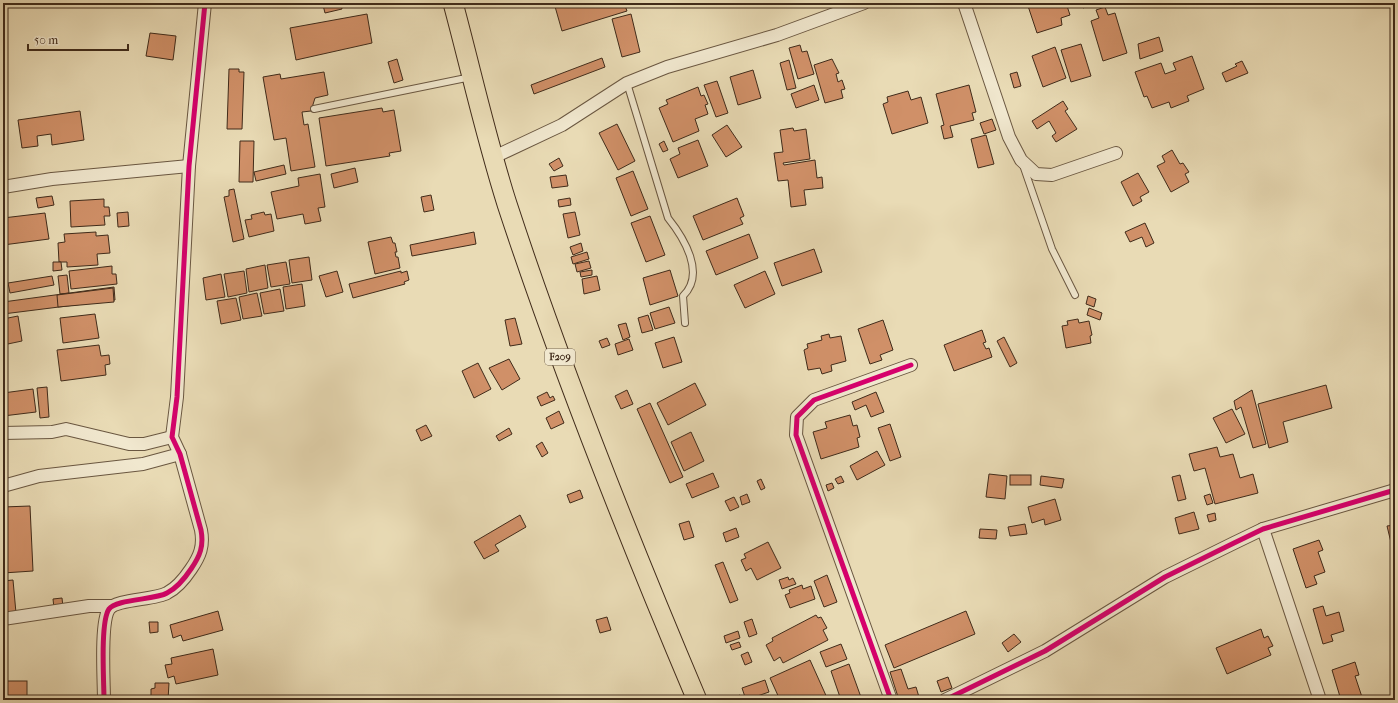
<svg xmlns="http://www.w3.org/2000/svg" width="1398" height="703" font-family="'IM FELL French Canon',serif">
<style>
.building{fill:#d09068;stroke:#402b1a}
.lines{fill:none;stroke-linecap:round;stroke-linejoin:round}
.service-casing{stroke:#6a5741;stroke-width:8}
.minor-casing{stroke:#6a5741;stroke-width:14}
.primary-casing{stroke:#402b1a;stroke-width:21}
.service{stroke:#f1e8cf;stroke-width:6}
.minor{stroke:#f1e8cf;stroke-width:12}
.primary{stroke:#e9dbb5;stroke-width:19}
.cycleway-casing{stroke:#f1e8cf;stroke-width:8}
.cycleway{stroke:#d6006c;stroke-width:5}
.labels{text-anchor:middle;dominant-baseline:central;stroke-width:4;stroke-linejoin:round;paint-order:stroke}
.shield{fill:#f1e8cf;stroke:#756450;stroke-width:1}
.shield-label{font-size:10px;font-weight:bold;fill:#402b1a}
</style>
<rect width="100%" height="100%" fill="#e9dbb5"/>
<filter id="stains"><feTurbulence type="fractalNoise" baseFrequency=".005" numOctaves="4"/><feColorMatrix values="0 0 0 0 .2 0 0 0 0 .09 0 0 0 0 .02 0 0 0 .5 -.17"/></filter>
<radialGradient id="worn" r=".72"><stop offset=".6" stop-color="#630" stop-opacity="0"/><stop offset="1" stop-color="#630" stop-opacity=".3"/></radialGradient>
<g class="building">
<polygon points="329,3 341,3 342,9 325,13 323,5"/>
<polygon points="554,3 624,3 627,11 562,31"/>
<polygon points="813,3 821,3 821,4 814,6"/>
<polygon points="1027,3 1066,3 1070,15 1061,18 1062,25 1037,33"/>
<polygon points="1081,3 1088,3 1089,6 1083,8"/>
<polygon points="1105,7 1108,15 1115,13 1127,53 1103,61 1091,21 1099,18 1096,10"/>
<polygon points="367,14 372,43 296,60 290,28"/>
<polygon points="631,14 640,52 622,57 612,19"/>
<polygon points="150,33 176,36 173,60 146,56"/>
<polygon points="1159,37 1163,51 1140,59 1138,44"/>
<polygon points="1081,44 1091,76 1071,82 1061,50"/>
<polygon points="800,45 802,52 807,51 814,74 798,79 789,48"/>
<polygon points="1055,47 1066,78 1043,87 1032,56"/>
<polygon points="1192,56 1204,89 1187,96 1189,101 1171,108 1169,102 1152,108 1147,96 1144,97 1135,72 1161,63 1165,74 1176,70 1173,63"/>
<polygon points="602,58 605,67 534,94 531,85"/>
<polygon points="397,59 403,80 394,83 388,62"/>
<polygon points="832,59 839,73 836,74 838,82 842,80 845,89 841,90 843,98 825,103 814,65"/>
<polygon points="789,60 796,88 787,90 780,63"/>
<polygon points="1242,61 1248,73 1226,82 1222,73 1237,66 1235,64"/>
<polygon points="229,69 239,69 239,72 244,72 242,129 227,129"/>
<polygon points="753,70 761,98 738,105 730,77"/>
<polygon points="324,72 328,95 315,98 311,111 302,112 304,125 308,124 315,167 291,171 286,138 274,140 263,77 280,74 281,79"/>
<polygon points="1017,72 1021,86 1014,88 1010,74"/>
<polygon points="717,81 728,113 716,117 704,85"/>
<polygon points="814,85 819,100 796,108 791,94"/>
<polygon points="969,85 976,112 972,113 974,120 950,126 953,137 944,139 941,126 944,125 936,94"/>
<polygon points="698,87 701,96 704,95 708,104 705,105 708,114 695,119 699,131 673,142 659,108 668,104 666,100"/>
<polygon points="908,91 911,100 921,97 928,123 892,134 883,104 888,102 887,97"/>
<polygon points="1063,101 1068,109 1065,111 1077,129 1056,142 1052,136 1056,133 1049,121 1037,129 1032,121"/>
<polygon points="382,108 383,112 394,110 401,151 389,153 390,156 326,166 319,118"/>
<polygon points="80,111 84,140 52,145 51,134 37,136 38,146 22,148 18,120"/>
<polygon points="992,119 996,130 984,134 980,123"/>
<polygon points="617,124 635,161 618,170 599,133"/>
<polygon points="727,125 742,147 726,157 712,135"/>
<polygon points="793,128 794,131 806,129 810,159 783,163 784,165 815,160 817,178 822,177 823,188 804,190 806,205 791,207 788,180 778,181 774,153 783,152 780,130"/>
<polygon points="986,135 994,164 978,168 971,139"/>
<polygon points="698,140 708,166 678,178 670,159 680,154 678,148"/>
<polygon points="240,141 254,141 253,182 239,182"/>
<polygon points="664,141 668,150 663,152 659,144"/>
<polygon points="1172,150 1180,164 1183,163 1189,172 1185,174 1189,182 1171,192 1157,166 1165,162 1162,156"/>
<polygon points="559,158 563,166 554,171 549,164"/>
<polygon points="284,165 286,174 256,181 254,172"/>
<polygon points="355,168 358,182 334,188 331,174"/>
<polygon points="633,171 648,209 631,216 616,178"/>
<polygon points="1138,173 1149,192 1140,197 1142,201 1133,206 1121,182"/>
<polygon points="320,174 325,207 318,208 321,221 305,224 303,214 277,219 271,192 299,186 298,178"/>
<polygon points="566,175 568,186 552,188 550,177"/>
<polygon points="234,189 244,239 233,242 224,197 229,196 229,190"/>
<polygon points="431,195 434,210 424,212 421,197"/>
<polygon points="52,196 54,205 38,208 36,198"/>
<polygon points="570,198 571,205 559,207 558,200"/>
<polygon points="737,198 744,216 740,218 743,224 703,240 693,216"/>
<polygon points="104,199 104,207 109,207 110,216 104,216 105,225 71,227 70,201"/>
<polygon points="128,212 129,226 118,227 117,213"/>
<polygon points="264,212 265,215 271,214 274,231 249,237 245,220 252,219 251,215"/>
<polygon points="575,212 580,235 568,238 563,214"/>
<polygon points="45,213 49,239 3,245 3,218"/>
<polygon points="650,216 665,255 646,262 631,223"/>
<polygon points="1145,223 1154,243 1146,247 1142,237 1130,242 1125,232"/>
<polygon points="96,232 96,236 108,235 110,253 97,254 98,265 67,267 67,262 59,262 58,243 65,242 64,234"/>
<polygon points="474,232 476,244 412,256 410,245"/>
<polygon points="749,234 758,258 716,275 706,251"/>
<polygon points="391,237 393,243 395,243 397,252 395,252 396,257 398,257 400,268 375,274 368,242"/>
<polygon points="581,243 583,251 573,255 570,247"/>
<polygon points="814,249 822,272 782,286 774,263"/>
<polygon points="587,252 589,259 573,264 571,257"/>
<polygon points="309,257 312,280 292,283 289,260"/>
<polygon points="589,261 591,268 577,272 575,264"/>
<polygon points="53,262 61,262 62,270 53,271"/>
<polygon points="286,262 290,284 271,287 267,265"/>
<polygon points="265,265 268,288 249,292 246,269"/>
<polygon points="112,266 112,274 116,274 117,284 71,289 69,271"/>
<polygon points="592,270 592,275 581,277 580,272"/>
<polygon points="670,270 678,296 650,305 643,278"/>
<polygon points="244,271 247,293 228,297 224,274"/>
<polygon points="337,271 343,292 326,297 319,276"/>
<polygon points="401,271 401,273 407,271 409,280 404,282 405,284 353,298 349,284"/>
<polygon points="765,271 775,294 745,308 734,285"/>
<polygon points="221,274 225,297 206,300 203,278"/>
<polygon points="67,275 69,293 60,294 58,276"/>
<polygon points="52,276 54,285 10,293 8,283"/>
<polygon points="597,276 600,290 584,294 582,279"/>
<polygon points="302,284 305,306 286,309 283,287"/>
<polygon points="114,287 115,300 3,314 3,302"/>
<polygon points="113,288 114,302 58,307 57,295"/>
<polygon points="280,289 284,311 264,314 260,293"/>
<polygon points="257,293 262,316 243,319 239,297"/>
<polygon points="1088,296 1096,299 1094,307 1086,304"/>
<polygon points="236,298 241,320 221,324 217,301"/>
<polygon points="669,307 675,323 655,329 650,313"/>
<polygon points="1089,308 1102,313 1100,320 1087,315"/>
<polygon points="95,314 99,338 63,343 60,318"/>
<polygon points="648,315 653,330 642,333 638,318"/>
<polygon points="18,316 22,341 3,345 3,319"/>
<polygon points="515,318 522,344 510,346 505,320"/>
<polygon points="1078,319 1079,323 1089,321 1092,335 1090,336 1091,343 1066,348 1062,326 1068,325 1067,321"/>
<polygon points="883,320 893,350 880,355 882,360 870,364 858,329"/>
<polygon points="626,323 630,337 623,340 618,325"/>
<polygon points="982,330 986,342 983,343 986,349 989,348 992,357 954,371 944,345"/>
<polygon points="829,334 830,338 841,336 846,361 831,365 832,371 822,374 820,368 808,370 804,350 808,348 807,344 822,340 821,336"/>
<polygon points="674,337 682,362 663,368 655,343"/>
<polygon points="1004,337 1017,363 1010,367 997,341"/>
<polygon points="607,338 610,345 602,348 599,341"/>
<polygon points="629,339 633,350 618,355 615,344"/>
<polygon points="99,345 101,356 109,355 110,364 105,365 106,375 61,381 57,350"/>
<polygon points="509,359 520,379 502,390 489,368"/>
<polygon points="478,363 491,389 474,398 462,371"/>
<polygon points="695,383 706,405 668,425 657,403"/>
<polygon points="1326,385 1332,408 1283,422 1288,442 1269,448 1258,404"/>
<polygon points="47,387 49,417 40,418 37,388"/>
<polygon points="33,389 36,412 3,416 3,393"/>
<polygon points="627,390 633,404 621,409 615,396"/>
<polygon points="1252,390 1266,444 1253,448 1241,407 1236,410 1234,401"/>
<polygon points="547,392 550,398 553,396 555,400 541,406 537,397"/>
<polygon points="876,392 884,412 871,417 866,405 855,410 852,402"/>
<polygon points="650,403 683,477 670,483 637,409"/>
<polygon points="1232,409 1245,434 1226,443 1213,418"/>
<polygon points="559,411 564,423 551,429 546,418"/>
<polygon points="850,415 853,426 857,425 860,437 857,438 859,447 821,459 813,432 827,428 825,422"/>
<polygon points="890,424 901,457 890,461 878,428"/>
<polygon points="426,425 432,436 421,441 416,430"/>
<polygon points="509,428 512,434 499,441 496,436"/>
<polygon points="691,432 704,461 684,471 671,442"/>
<polygon points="542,442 548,453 542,457 536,446"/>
<polygon points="1217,447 1220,457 1233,454 1240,478 1253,474 1258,493 1215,504 1205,468 1194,471 1189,454"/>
<polygon points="877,451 885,465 857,480 850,466"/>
<polygon points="713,473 719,487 692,498 686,484"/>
<polygon points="989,474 1007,476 1005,499 986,497"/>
<rect x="1010" y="475" width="21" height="10"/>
<polygon points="1180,475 1186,499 1178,501 1172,477"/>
<polygon points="841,476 844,482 838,484 835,479"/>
<polygon points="1041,476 1064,479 1062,488 1040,485"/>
<polygon points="761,479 765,488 761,490 757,481"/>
<polygon points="832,483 834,488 828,491 826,485"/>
<polygon points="580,490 583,498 570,503 567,495"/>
<polygon points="747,494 750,502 742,505 740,497"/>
<polygon points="1210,494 1213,503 1207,505 1204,496"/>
<polygon points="734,497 739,507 730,511 725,501"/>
<polygon points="1055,499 1061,520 1045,525 1044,519 1032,523 1028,507"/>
<polygon points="30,506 33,571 3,573 3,507"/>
<polygon points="1194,512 1199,529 1179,534 1175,518"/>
<polygon points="1215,513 1216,520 1209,522 1207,515"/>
<polygon points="520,515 526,527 495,545 499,551 484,559 474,542"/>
<polygon points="689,521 694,537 684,540 679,524"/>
<polygon points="1025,524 1027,534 1010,536 1008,527"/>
<polygon points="1395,525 1395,559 1387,526"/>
<polygon points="736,528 739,537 726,542 723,533"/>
<polygon points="980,529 997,530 996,539 979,538"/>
<polygon points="1319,540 1323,550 1318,552 1325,572 1314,576 1317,584 1306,588 1293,549"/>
<polygon points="768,542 781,568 757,580 751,568 746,571 741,560 746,558 744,554"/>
<polygon points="723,562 738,600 730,603 715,565"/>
<polygon points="827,575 837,602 824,607 814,581"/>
<polygon points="788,577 789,580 793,578 796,584 782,589 779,580"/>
<polygon points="13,580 16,613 3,613 3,581"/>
<polygon points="802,585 803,589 811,586 815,599 790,608 785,595 790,593 789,590"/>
<polygon points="62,598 63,607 54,608 53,599"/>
<polygon points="1323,606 1326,616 1339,612 1344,631 1331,635 1333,641 1323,644 1313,609"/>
<polygon points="218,611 223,630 183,641 181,635 173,638 170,625"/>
<polygon points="966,611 975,634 894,668 885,645"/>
<polygon points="816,615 818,618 821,617 827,628 823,630 828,640 783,663 780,657 774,661 766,645 773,641 772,638"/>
<polygon points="607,617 611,630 600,633 596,620"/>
<polygon points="752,619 757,634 749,637 744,622"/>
<polygon points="149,622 158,622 158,632 150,633"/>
<polygon points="1261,629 1264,638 1268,636 1273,646 1268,648 1271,655 1227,674 1216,648"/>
<polygon points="738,631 740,638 726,643 724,636"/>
<polygon points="1014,634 1021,642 1008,652 1002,643"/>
<polygon points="739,642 741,647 732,650 730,645"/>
<polygon points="841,644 847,659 826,667 820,652"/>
<polygon points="213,649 218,675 176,684 174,676 168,678 165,665 172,664 171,658"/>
<polygon points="748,652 752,662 745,665 741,655"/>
<polygon points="810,660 828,700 780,700 770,678"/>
<polygon points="1355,662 1359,675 1355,676 1363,700 1341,700 1332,670"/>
<polygon points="849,664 862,700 841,700 831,671"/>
<polygon points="901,669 908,689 916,687 919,697 910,700 899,700 890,672"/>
<polygon points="948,677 952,688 941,692 937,681"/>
<polygon points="765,680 769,692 746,700 742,688"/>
<rect x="3" y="681" width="24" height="19"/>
<polygon points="155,683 169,683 168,700 151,700 151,689 155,688"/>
<polygon points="740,695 742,700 727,700"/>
</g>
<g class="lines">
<g class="service-casing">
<g id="service">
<path d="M627 83 668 218C684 238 706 274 683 296L685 323"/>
<polyline points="314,109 471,77"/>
<polyline points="1023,165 1052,249 1075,295"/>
</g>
</g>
<g class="minor-casing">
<g id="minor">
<polyline points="964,3 1009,137 1021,160 1036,174 1052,175 1116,153"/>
<polyline points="494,157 562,125 627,83 667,67 777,35 864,3"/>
<polyline points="3,187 52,179 189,166"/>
<polyline points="3,433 52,432 66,429 129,444 144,444 172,437"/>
<polyline points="3,486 39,476 143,464 180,454"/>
<polyline points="1263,529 1320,700"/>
<polyline points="3,619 89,606 112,606"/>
<path d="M104 700C104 682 100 622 109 609 116 599 155 600 167 593 177 588 185 578 191 569 200 556 204 546 201 530L180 454 172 437 177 397 189 166 205 3"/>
<polyline points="891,700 796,435 797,417 814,400 911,365"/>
<polyline points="945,700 1045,651 1165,577 1234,543 1263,529 1395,490"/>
</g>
</g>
<g class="primary-casing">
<path id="primary" d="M453 3C471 70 486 138 507 204 562 372 628 537 697 700"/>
</g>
<use href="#service" class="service"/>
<use href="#minor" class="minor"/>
<use href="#primary" class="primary"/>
<g class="cycleway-casing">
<g id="cycleway">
<path d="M104 700C104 682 100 622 109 609 116 599 155 600 167 593 177 588 185 578 191 569 200 556 204 546 201 530L180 454 172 437 177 397 189 166 205 3"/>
<polyline points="891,700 796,435 797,417 814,400 911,365"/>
<polyline points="945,700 1045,651 1165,577 1234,543 1263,529 1395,490"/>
</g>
</g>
<use href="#cycleway" class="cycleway"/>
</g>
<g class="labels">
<rect class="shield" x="545" y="349" width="30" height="16" rx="3"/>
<g class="shield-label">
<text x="560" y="357">F209</text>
</g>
</g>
<rect width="1398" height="703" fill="none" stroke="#e9dbb5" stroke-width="16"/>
<rect x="4" y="4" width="1390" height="695" fill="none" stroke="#402b1a" stroke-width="2"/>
<rect x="8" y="8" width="1382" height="687" fill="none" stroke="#402b1a"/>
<path d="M28 44v6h100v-6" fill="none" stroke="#402b1a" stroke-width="2"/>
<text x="34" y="44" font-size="12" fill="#402b1a" stroke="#f1e8cf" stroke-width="3" paint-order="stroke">50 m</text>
<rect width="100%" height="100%" filter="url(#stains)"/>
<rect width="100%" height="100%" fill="url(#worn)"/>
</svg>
